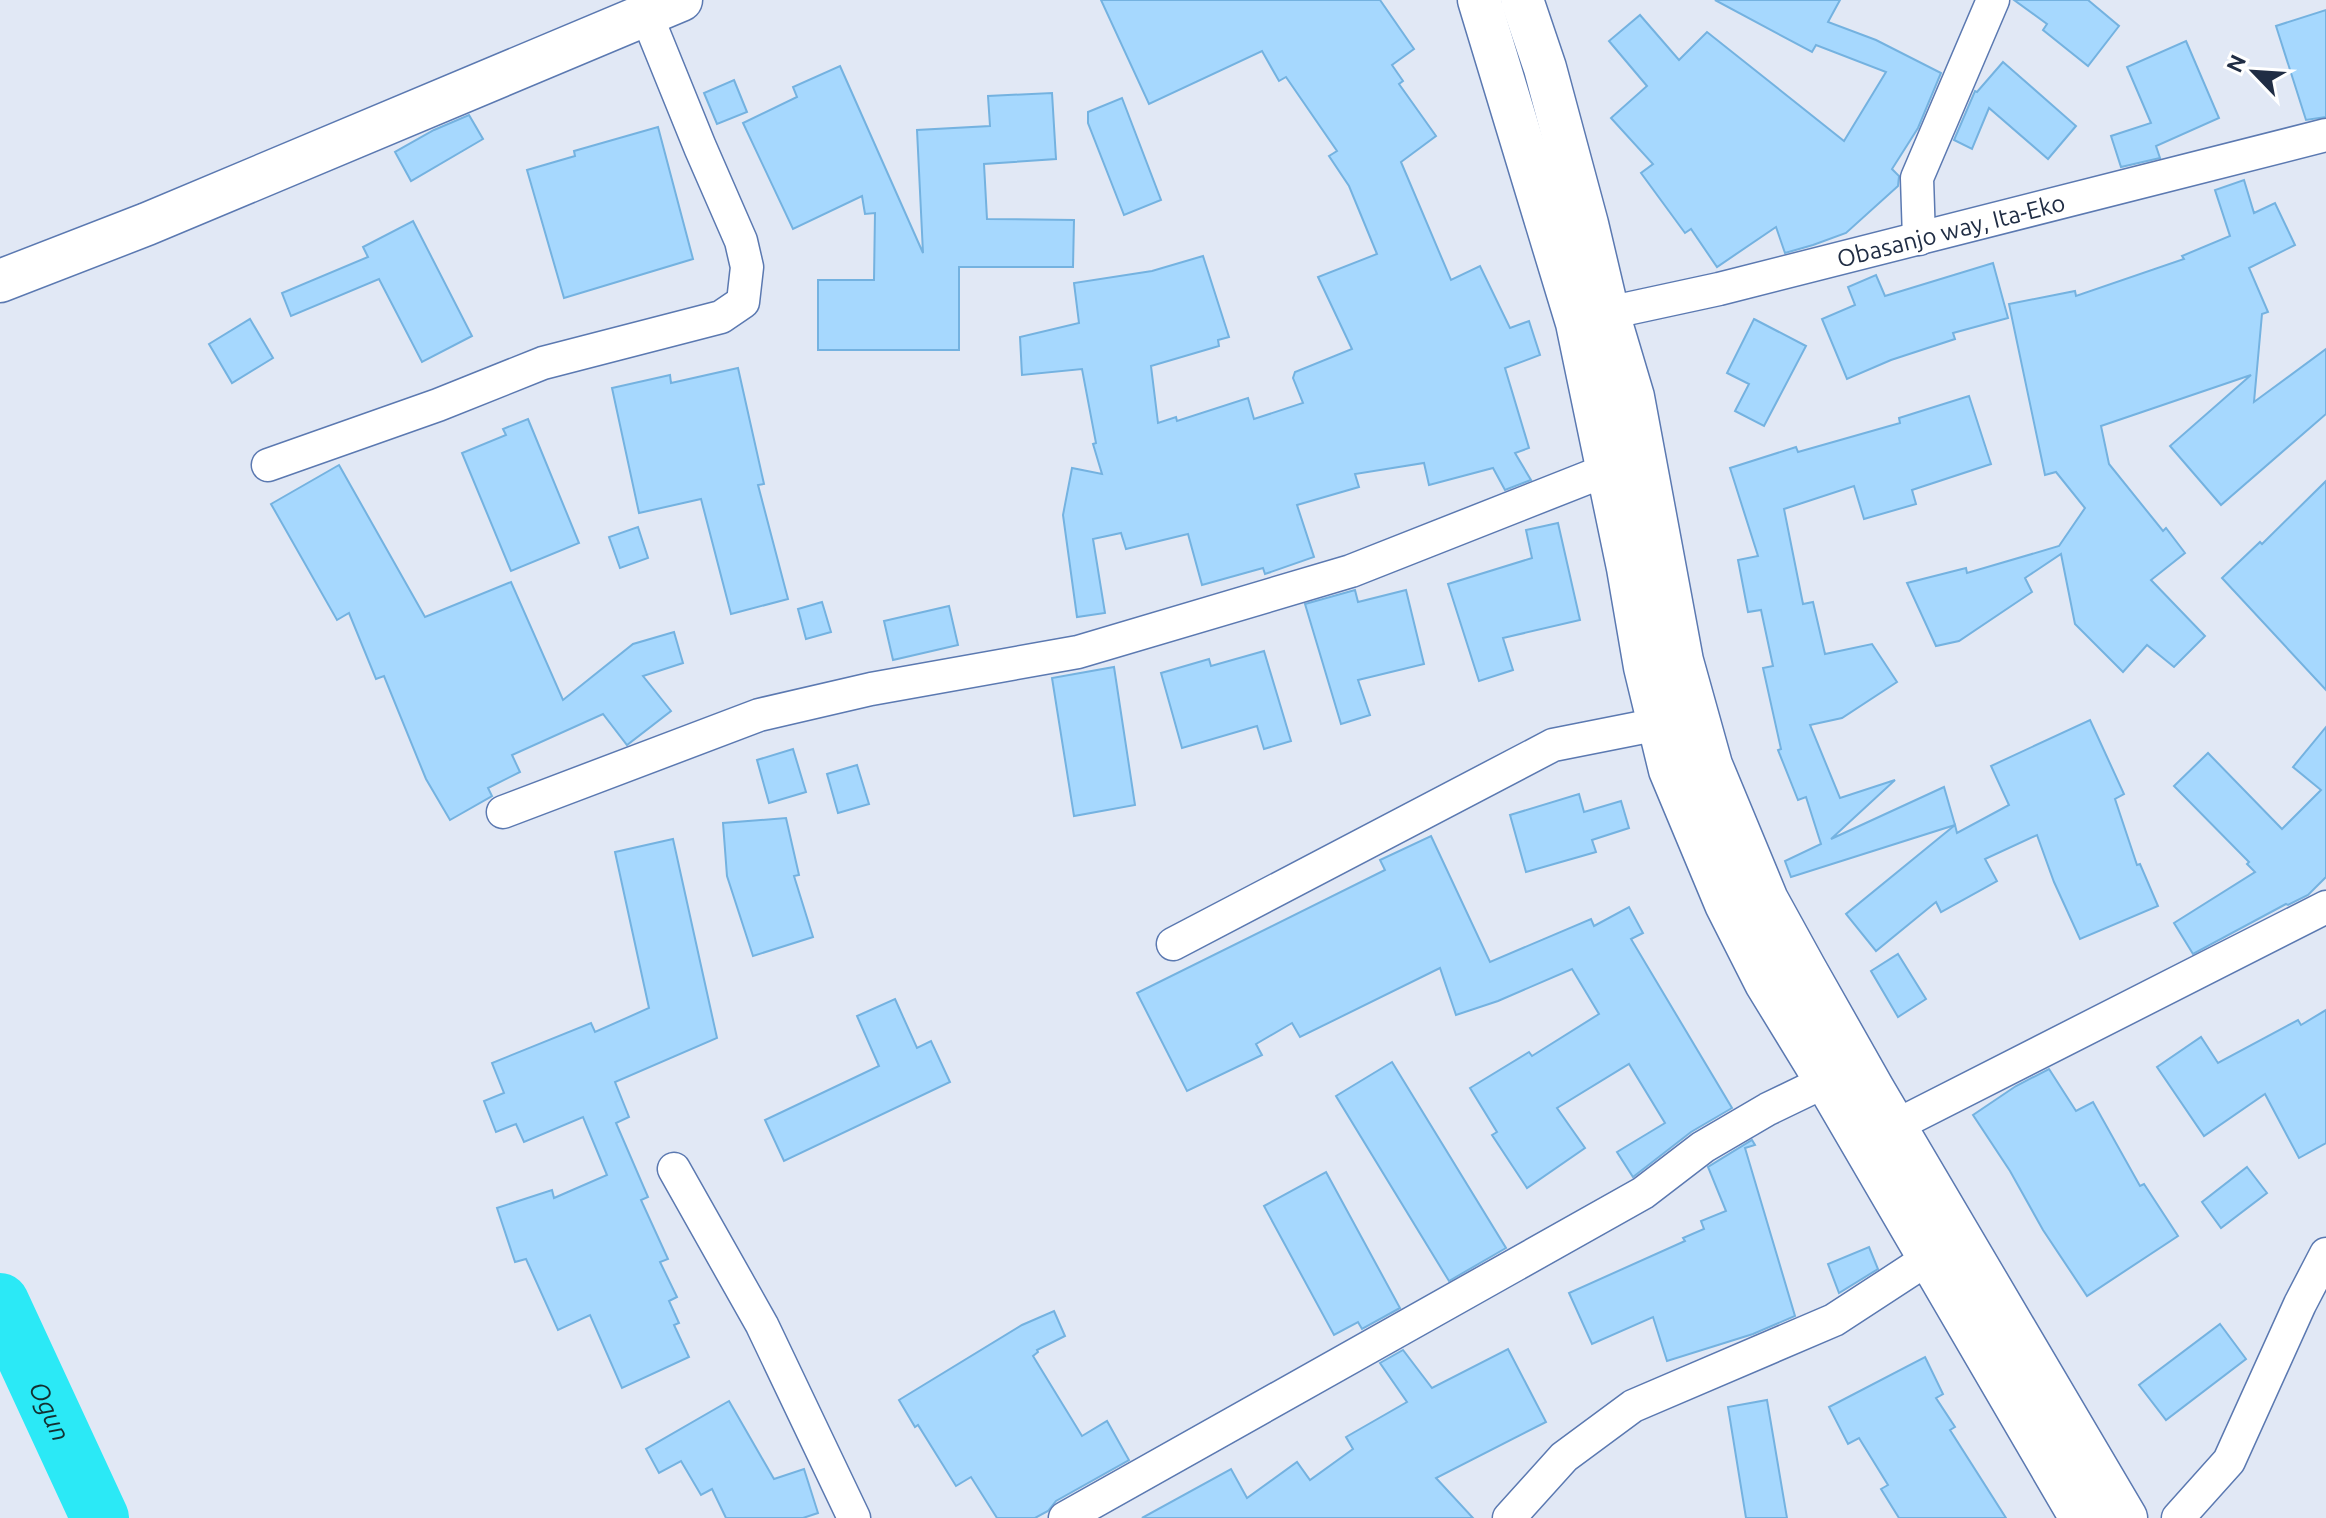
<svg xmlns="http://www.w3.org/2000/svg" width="2326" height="1518" font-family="Ubuntu,sans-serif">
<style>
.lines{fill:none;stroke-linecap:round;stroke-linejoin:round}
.river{stroke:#2be9f6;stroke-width:58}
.building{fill:#a6d8fe;stroke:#74b2e0;stroke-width:2}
.minor-casing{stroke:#5b79b1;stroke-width:35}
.major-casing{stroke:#5b79b1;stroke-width:45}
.minor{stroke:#fff;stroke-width:32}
.major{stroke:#fff;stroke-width:42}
.labels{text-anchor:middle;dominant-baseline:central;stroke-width:8;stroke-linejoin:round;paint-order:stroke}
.street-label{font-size:24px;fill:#202d44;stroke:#fff}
.water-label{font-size:26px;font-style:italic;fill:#132f31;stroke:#fff}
</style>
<rect width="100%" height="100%" fill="#e1e8f5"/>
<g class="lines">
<path class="river" id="s1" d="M0 1302 100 1518"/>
</g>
<g class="building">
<polygon points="1101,0 1380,0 1414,49 1392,65 1403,81 1399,84 1436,136 1401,162 1451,280 1480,266 1510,328 1529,321 1540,355 1505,368 1529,448 1515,453 1531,480 1505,490 1493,468 1429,485 1424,463 1355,474 1359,487 1297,505 1314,557 1265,574 1263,568 1202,585 1188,534 1126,549 1121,533 1093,539 1105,613 1077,617 1063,515 1072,468 1102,474 1093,444 1096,443 1082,369 1022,375 1020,337 1079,323 1074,283 1152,271 1203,256 1229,337 1218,340 1219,346 1151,366 1158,423 1176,417 1177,421 1248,398 1254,419 1303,403 1293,378 1295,372 1352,349 1318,277 1377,254 1349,186 1329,156 1337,151 1286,77 1279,81 1262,51 1149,104"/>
<polygon points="1715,0 1840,0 1828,22 1876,40 1941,73 1918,128 1892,169 1899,176 1898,186 1846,233 1813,245 1785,253 1776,227 1717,267 1691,229 1685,233 1641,173 1653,164 1611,118 1647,86 1609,41 1640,15 1679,60 1707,32 1844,141 1886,72 1816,45 1812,52"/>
<polygon points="2014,0 2088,0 2119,26 2088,66 2043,30 2047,24"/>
<polygon points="2326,10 2326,117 2306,120 2276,26"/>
<polygon points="2186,41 2219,118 2156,146 2160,158 2121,167 2111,136 2151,123 2127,67"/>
<polygon points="2003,62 2076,126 2048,159 1989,108 1972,149 1954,140 1975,91 1977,92"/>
<polygon points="840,66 923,253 917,130 990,126 988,96 1052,93 1056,159 984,164 987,219 1074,220 1073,267 959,267 959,350 818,350 818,280 874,280 875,213 865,214 862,196 793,229 743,123 797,97 793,87"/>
<polygon points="734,80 747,112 717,124 704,93"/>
<polygon points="1122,98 1161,200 1124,215 1088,123 1088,112"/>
<polygon points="469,115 483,139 411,181 395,152 434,130"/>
<polygon points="658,127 693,259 564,298 527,170 575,156 574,151"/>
<polygon points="2244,180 2254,213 2275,203 2295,245 2249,268 2268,312 2262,314 2254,402 2326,349 2326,414 2221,505 2170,446 2251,375 2101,426 2109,464 2163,531 2166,528 2185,553 2151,580 2205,636 2174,667 2147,645 2123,672 2075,624 2061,554 2025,578 2032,592 1959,641 1936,646 1907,583 1966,568 1967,573 2059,546 2085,508 2056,472 2045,475 2009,304 2075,291 2076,296 2184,259 2182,256 2230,236 2215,190"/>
<polygon points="413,221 472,336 422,362 379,279 291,316 282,293 368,257 363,247"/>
<polygon points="1993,263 2008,318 1953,333 1955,339 1891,360 1847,379 1822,319 1855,305 1848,287 1876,275 1885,296"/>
<polygon points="250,319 273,358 232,383 209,344"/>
<polygon points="1754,319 1806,346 1764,426 1735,411 1749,384 1727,373"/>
<polygon points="738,368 764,484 758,485 788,599 731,614 701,499 639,513 612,388 670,375 671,383"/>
<polygon points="1969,396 1991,464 1912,490 1916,504 1864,519 1854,486 1784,509 1803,604 1813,602 1825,654 1872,644 1897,682 1842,718 1810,725 1840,798 1895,780 1831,839 1944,787 1955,825 1791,877 1785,861 1821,844 1806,797 1798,800 1778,750 1781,749 1763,668 1773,666 1761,610 1748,612 1738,560 1758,556 1730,468 1796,447 1798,452 1900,423 1899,418"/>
<polygon points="528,419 579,543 511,571 462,453 506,435 503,429"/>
<polygon points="339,465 425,617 511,582 563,700 633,644 674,632 683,663 643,676 671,711 627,745 603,714 512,755 520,772 488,788 492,796 450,820 426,779 384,676 376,679 349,613 337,620 271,504"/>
<polygon points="2326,481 2326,690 2222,578 2260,542 2262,544"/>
<polygon points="1558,523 1580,620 1503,638 1513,670 1479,681 1448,584 1532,558 1526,530"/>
<polygon points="638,527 648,558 620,568 609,537"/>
<polygon points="1355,590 1358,602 1406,590 1424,664 1358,680 1370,715 1341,724 1305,604"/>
<polygon points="822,602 831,632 806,639 798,609"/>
<polygon points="949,606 958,645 893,660 884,621"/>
<polygon points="1264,651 1291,741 1264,749 1257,726 1182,748 1161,673 1209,659 1211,666"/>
<polygon points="1114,667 1135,805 1074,816 1052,678"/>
<polygon points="2090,720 2124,794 2115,799 2137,865 2140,864 2158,906 2080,939 2054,882 2037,835 1985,859 1997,881 1941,912 1936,902 1876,951 1846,914 1955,825 1957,833 2009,805 1991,766"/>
<polygon points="2326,727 2326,877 2308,895 2288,905 2286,904 2193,954 2174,923 2255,872 2247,864 2249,862 2174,786 2208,753 2282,829 2321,790 2293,767"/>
<polygon points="793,749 806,792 769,803 757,760"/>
<polygon points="857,765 869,804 838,813 827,774"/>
<polygon points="1579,794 1584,812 1621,801 1629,828 1592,840 1596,852 1526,872 1510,815"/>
<polygon points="786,818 799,875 794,876 813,937 753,956 727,876 723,823"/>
<polygon points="1431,836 1490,962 1591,919 1594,926 1629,907 1643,933 1631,939 1732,1108 1691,1132 1633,1177 1617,1152 1665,1123 1629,1064 1557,1108 1585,1148 1527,1188 1492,1135 1497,1132 1470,1088 1529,1052 1532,1056 1599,1014 1572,969 1498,1001 1456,1015 1440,968 1300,1037 1292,1023 1256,1044 1262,1055 1187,1091 1137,993 1385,870 1380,860"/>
<polygon points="673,839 717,1038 615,1082 629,1117 616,1123 648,1197 641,1200 668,1259 660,1262 677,1297 669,1301 679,1323 674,1325 689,1357 622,1388 590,1315 558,1330 526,1259 515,1262 497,1208 552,1190 554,1198 607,1175 583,1117 524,1142 516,1124 496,1132 484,1101 504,1093 492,1063 591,1023 595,1032 649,1008 615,852"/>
<polygon points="1898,954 1926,999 1898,1017 1871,971"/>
<polygon points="895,999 917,1048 931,1041 950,1082 784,1161 765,1120 879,1066 857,1016"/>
<polygon points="2326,1010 2326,1143 2299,1158 2265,1094 2204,1136 2157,1067 2201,1037 2218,1063 2298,1020 2301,1025"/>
<polygon points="1392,1062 1506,1248 1449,1281 1336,1096"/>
<polygon points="2049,1069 2076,1111 2093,1102 2140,1186 2144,1184 2178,1236 2087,1296 2043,1230 2010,1171 1973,1115 2016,1086"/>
<polygon points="1752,1140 1755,1145 1745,1148 1795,1316 1753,1334 1667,1361 1653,1317 1592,1344 1569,1293 1685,1241 1683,1238 1704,1229 1701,1221 1726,1211 1708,1167"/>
<polygon points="2247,1167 2267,1193 2221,1228 2202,1202"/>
<polygon points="1326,1172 1400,1308 1362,1329 1358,1322 1334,1335 1264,1206"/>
<polygon points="1869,1247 1878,1269 1839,1293 1828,1264"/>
<polygon points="1054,1311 1065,1336 1037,1350 1038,1352 1033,1356 1082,1436 1107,1421 1129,1460 1056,1501 1048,1511 1035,1518 997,1518 971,1477 956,1486 918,1425 915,1427 899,1400 1022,1325"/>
<polygon points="2220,1324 2246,1359 2166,1420 2139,1385"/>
<polygon points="1508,1349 1546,1422 1436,1478 1473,1518 1142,1518 1231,1469 1247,1498 1297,1462 1310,1480 1353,1449 1346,1437 1407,1402 1380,1363 1403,1350 1432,1388"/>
<polygon points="1925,1357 1943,1394 1936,1398 1955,1427 1950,1430 2006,1518 1899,1518 1881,1489 1888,1485 1859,1438 1848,1444 1829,1407"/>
<polygon points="1767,1400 1787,1518 1746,1518 1728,1407"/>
<polygon points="729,1401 774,1479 804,1469 818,1513 803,1518 726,1518 712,1489 701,1495 681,1461 659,1473 646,1449"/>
</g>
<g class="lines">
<g class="minor-casing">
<g id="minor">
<polyline points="1919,239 1917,178 1993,0"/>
<path id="s2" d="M1588 320 1608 313 1719 289 2326 135"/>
<polyline points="268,465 438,405 543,363 721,317 743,302 747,267 741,241 700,147 646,14"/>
<polyline points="503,812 759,715 871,689 1078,652 1351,571 1607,470"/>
<polyline points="1173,944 1553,745 1659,724"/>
<polyline points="1895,1126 2326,907"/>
<polyline points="674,1169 762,1325 854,1518"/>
<polyline points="1065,1518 1643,1193 1703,1147 1768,1109 1826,1081"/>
<polyline points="1509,1518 1564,1457 1633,1406 1834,1320 1929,1258"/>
<polyline points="2178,1518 2229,1461 2300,1304 2326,1254"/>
</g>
</g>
<g class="major-casing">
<g id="major">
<polyline points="1479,0 1577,323 1628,568 1645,667 1670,770 1726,904 1766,983 1826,1081 2081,1518"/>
<polyline points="1522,0 1545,68 1587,224 1608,313 1633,397 1682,661 1711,765 1767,900 1805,969 1873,1089 2126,1518"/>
<polyline points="0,281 147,224 681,0"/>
</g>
</g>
<use href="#minor" class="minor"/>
<use href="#major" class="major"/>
</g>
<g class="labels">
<g class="street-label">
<text stroke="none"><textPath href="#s2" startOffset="374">Obasanjo way, Ita-Eko</textPath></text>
</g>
<g class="water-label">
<text stroke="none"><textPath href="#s1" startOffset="120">Ogun</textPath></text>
</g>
</g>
<g transform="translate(2254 72) rotate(295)" stroke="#ffffff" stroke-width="6" paint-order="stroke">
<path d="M0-6L14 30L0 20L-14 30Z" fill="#202d44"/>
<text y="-12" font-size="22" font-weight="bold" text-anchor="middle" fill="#202d44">N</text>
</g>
</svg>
